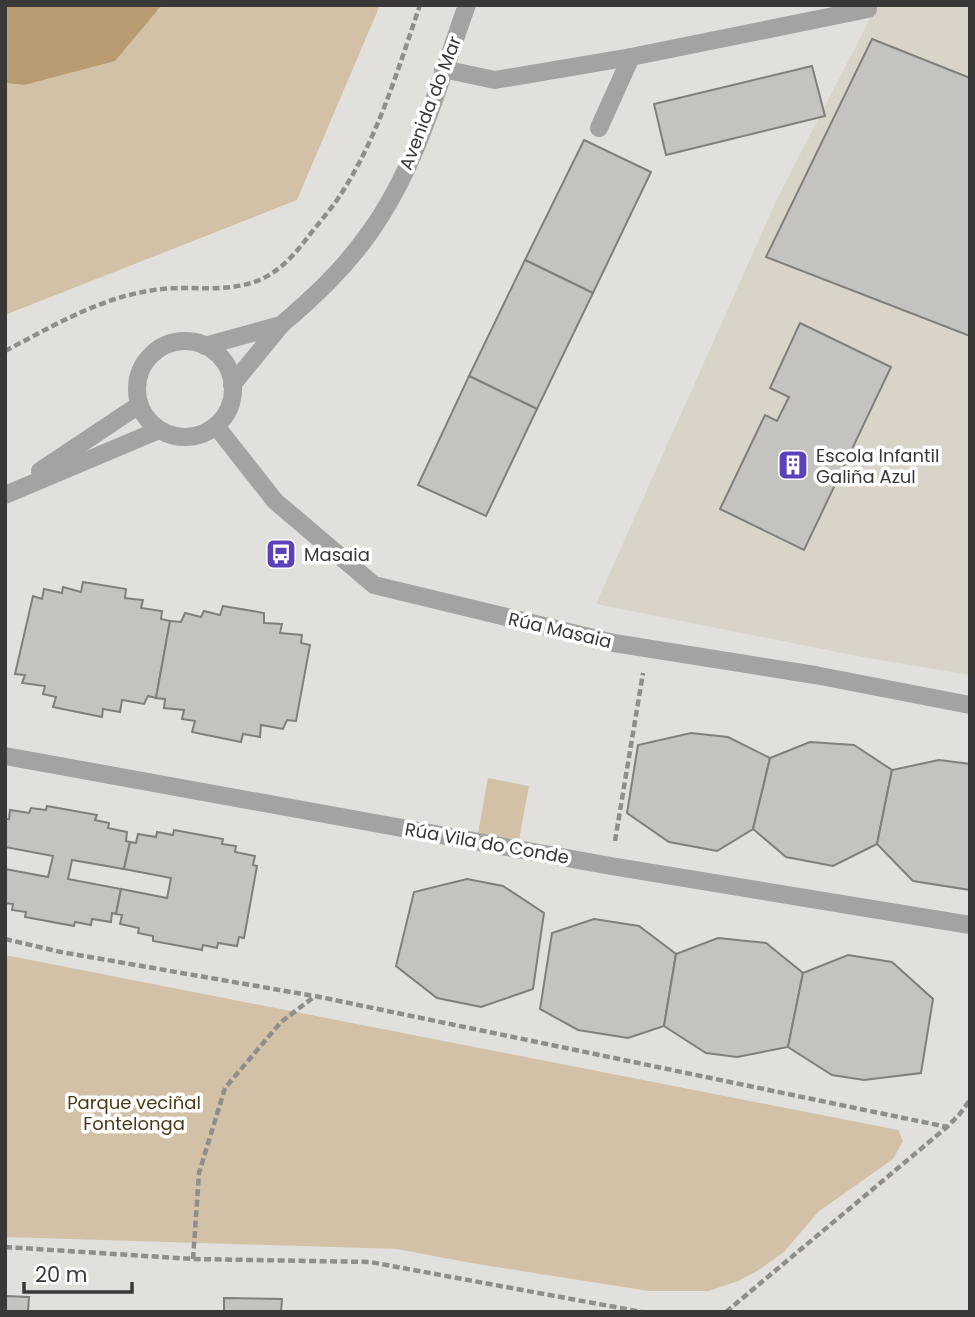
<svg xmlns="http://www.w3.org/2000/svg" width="975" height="1317" font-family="Poppins,sans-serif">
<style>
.built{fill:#d9d3c9}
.green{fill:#d3c1a7}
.water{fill:#b89b70}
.building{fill:#c5c3bf;stroke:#817f7b;stroke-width:2}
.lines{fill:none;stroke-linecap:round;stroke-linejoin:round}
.path{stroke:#8f8e8b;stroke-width:4.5;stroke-dasharray:7 3.5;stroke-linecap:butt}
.service{stroke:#a4a3a1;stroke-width:18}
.pedestrian{stroke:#a4a3a1;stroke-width:18}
.minor{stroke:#a4a3a1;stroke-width:18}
.tertiary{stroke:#a4a3a1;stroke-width:18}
.labels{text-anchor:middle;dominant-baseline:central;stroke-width:7;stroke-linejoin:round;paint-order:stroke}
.street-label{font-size:18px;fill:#393837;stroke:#fff}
.poi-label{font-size:18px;fill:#393837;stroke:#fff;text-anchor:start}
.park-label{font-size:18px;fill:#4d3815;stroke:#fff}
</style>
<rect width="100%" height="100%" fill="#e2e0dc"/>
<polygon class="built" points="877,5 970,5 970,675 862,657 596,604 778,197"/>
<g class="green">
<polygon points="162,5 380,5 297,200 5,315 5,83 24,85 158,11"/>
<polygon points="488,778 529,786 519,840 478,833"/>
<polygon points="5,955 898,1130 903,1141 893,1159 818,1212 784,1252 757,1271 738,1281 709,1291 649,1291 471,1263 397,1249 5,1237"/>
</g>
<polygon class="water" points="5,5 162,5 115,61 24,85 5,83"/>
<g class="building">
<polygon points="872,39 970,78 970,336 766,257"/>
<polygon points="812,66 825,116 666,155 654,104"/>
<polygon points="584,140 651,172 593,293 525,260"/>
<polygon points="525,260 593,293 537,409 469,376"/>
<polygon points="800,323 891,367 804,550 720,509 765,415 777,421 789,397 770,388"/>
<polygon points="469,376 537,409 486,516 418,485"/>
<polygon points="83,582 126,589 125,598 143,600 141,608 162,611 161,619 170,621 156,698 148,696 144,704 122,700 120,712 103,709 102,717 53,707 56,697 43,694 45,686 22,683 25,675 15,674 33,596 42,599 44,589 62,593 63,587 81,592"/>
<polygon points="223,606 264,613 264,623 282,624 280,633 302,635 301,643 310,645 296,721 287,720 283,729 261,725 260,737 243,734 241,742 192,732 195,721 182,719 184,710 164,708 165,699 156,698 170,621 181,622 185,613 201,617 204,611 220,615"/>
<polygon points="691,733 728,737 770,758 753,829 717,851 669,842 627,813 638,745"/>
<polygon points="810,742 854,745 892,770 877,844 833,866 786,857 753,829 770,758"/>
<polygon points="939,760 970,764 970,890 913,881 877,844 892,770"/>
<polygon points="47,806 97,815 95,820 109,823 108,828 127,832 126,841 130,842 124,869 72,860 68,879 121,889 116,914 112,913 111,922 92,919 91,925 75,922 74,926 25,917 26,912 12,910 13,904 5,903 5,869 48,877 53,856 5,847 5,819 9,819 10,810 29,813 31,808 46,810"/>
<polygon points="174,830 223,839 222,844 236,846 235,852 255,856 253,865 257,866 244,938 239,937 237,946 218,943 217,948 203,945 202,950 153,941 153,936 138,933 139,928 120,924 122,915 116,914 121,889 167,898 171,878 124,869 130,842 136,843 138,834 156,837 157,832 173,835"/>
<polygon points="467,879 503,886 544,913 533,989 481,1007 437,998 396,966 414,892"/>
<polygon points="594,919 639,926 676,954 664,1026 628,1038 578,1030 540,1009 552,933"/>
<polygon points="718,938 766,943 803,973 788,1047 737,1057 706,1053 664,1026 676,954"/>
<polygon points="848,955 892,962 933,999 921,1073 864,1080 832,1075 788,1047 803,973"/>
<polygon points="5,1296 29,1297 28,1312 5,1312"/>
<polygon points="224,1298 282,1299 281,1312 224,1312"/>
</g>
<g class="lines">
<g class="path">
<path d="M5 351C55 325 104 295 162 289 192 286 222 292 251 283 278 275 295 254 311 233 320 222 329 211 337 200 377 141 397 72 420 5"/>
<polyline points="615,841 643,673"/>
<polyline points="5,939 61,952 314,996"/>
<polyline points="5,1247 193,1259 370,1262 642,1312"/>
<polyline points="193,1259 199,1173 225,1088 281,1022 315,996 947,1127"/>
<polyline points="726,1312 947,1127 959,1115 970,1100"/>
</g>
<g class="service">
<polyline points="443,69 495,80 631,57 868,9"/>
<polyline points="599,128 631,57"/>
</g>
<polyline class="pedestrian" points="5,756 611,866 964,924"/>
<g class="minor">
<circle cx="185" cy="389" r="48"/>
<polyline points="205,346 281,325"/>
<polyline points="232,385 281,325"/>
<polyline points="216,426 275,501 374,585 614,643 815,675 970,705"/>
<polyline points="40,471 139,405"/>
<polyline points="5,495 159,430"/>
<polyline points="964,924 970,925"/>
</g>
<path class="tertiary" d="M281 325C314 297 345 268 370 232 418 165 439 82 467 5"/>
</g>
<defs>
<g id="building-square" transform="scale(1.575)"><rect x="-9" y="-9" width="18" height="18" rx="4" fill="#5c41b9" stroke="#fff"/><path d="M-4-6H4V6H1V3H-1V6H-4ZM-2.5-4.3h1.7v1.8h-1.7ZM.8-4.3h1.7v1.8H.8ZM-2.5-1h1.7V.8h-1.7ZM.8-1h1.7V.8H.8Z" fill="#fff"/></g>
<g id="bus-square" transform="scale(1.575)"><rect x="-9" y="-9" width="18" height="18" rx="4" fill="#5c41b9" stroke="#fff"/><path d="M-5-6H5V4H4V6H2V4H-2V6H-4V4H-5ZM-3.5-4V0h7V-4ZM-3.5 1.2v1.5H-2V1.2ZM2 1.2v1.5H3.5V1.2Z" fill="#fff"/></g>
</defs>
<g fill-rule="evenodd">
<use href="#building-square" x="793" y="465"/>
<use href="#bus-square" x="281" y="554"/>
</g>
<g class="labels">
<g class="street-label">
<text transform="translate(430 103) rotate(-69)">Avenida do Mar</text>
<text transform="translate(560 630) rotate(13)">Rúa Masaia</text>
<text transform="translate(487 843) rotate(10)">Rúa Vila do Conde</text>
</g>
<g class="poi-label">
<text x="816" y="455">Escola Infantil<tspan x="816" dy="21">Galiña Azul</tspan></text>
<text x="304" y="554">Masaia</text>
</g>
<g class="park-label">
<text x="134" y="1102">Parque veciñal<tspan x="134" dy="21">Fontelonga</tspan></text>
</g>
</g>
<rect width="975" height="1317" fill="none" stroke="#393837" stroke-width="14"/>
<path d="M24 1282v10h108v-10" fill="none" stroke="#393837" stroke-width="3.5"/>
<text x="35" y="1282" font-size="21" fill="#393837" stroke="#ffffff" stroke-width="5" paint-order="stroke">20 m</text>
</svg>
